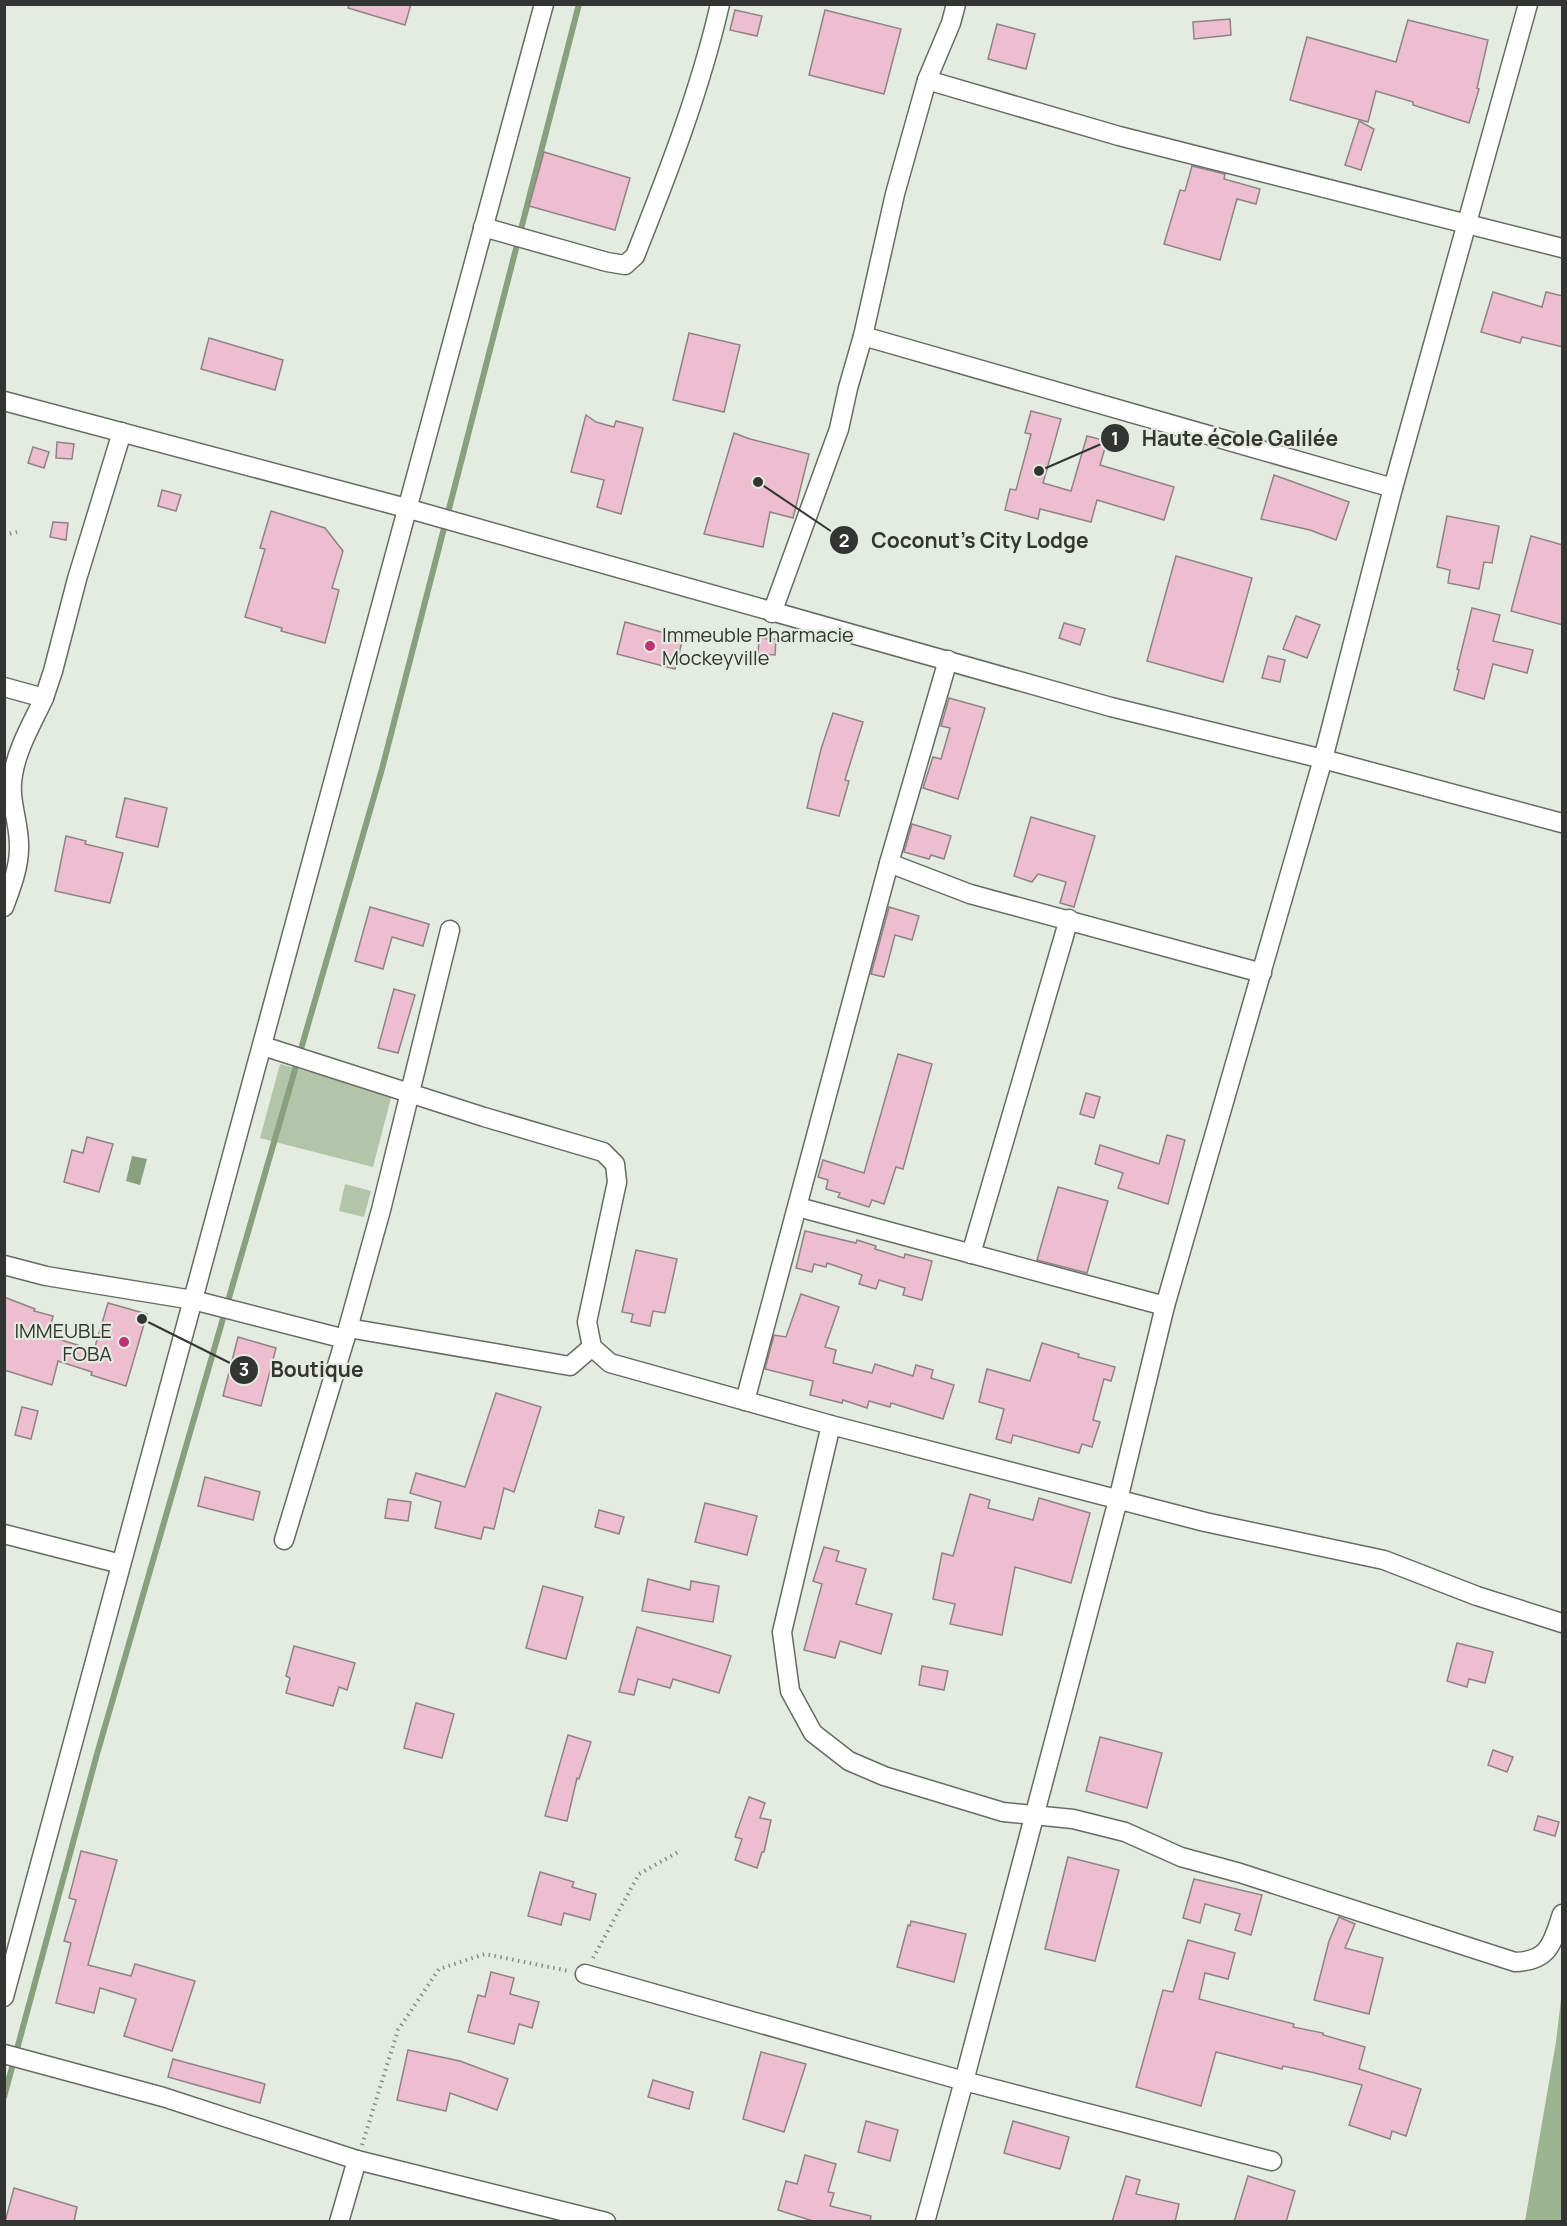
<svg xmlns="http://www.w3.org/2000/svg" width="1567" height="2226" font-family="Manrope,sans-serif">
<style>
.green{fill:#b2c5a9}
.forest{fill:#9cb490}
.water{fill:#88a07d}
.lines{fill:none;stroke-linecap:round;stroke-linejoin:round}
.stream{stroke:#88a07d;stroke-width:6}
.building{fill:#edbecf;stroke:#8f8387;stroke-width:1.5}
.minor-casing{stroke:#666c63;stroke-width:21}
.path{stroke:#888d86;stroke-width:4;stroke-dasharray:1.5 4.5;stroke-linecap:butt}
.minor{stroke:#fff;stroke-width:18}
.poi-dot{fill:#ba3476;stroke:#e4ebe0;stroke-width:2}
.labels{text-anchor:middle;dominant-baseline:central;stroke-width:4.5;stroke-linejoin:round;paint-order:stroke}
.poi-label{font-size:20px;fill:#323531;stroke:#e4ebe0;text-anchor:start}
.leader{fill:none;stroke:#323531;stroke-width:2}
.callout-dot{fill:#323531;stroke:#e4ebe0;stroke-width:2}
.mark-label{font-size:18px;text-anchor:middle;font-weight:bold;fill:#fff}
.callout-label{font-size:21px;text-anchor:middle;font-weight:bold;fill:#323531;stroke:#e4ebe0;stroke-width:4.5;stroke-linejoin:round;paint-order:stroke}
</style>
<rect width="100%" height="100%" fill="#e4ebe0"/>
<g class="green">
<polygon points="280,1064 392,1094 373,1167 260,1138"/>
<polygon points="345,1184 371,1191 364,1217 339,1211"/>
</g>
<polygon class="forest" points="1562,1991 1562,2221 1525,2221 1556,2042"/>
<polygon class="water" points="132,1156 147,1159 140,1185 126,1181"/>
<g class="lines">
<polyline class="stream" points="4,2097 97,1754 382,769 579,4"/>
</g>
<g class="building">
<polygon points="349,4 411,4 405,25 348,8"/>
<polygon points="735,10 762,16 757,36 730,30"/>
<polygon points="825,10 901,29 884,94 809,75"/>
<polygon points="1230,19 1231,35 1194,39 1193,22"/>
<polygon points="1408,20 1488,40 1477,88 1479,89 1469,123 1413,105 1413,102 1376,91 1368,122 1290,100 1307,37 1396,62"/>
<polygon points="997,24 1035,34 1026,69 988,59"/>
<polygon points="1359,121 1374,129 1361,170 1345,165"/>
<polygon points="544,152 630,178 615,230 529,206"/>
<polygon points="1192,166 1225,174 1224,179 1260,189 1256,204 1237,199 1220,260 1164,244 1180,190 1185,191"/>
<polygon points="1493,292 1542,307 1546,292 1563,296 1563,347 1522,337 1520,343 1481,332"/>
<polygon points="689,333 740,345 724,412 673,400"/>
<polygon points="209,338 283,360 275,390 201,369"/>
<polygon points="1031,411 1061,419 1043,483 1071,491 1087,436 1107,441 1100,465 1174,487 1164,520 1097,500 1091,522 1040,509 1038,519 1005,510 1010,489 1016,490 1031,434 1025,433"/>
<polygon points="586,415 596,422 614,427 616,421 643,428 621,514 597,507 604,480 571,472"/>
<polygon points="734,433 750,439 809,454 793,518 770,512 763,547 704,534"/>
<polygon points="57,442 74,444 72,459 56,458"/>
<polygon points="33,447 49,452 44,468 28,463"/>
<polygon points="1274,475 1349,502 1336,540 1310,530 1261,519"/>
<polygon points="162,490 181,495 176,511 158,506"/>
<polygon points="271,511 325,528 343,551 332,588 339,590 325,643 281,631 282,628 245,617 265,549 260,548"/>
<polygon points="1447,516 1499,526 1492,563 1484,562 1479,589 1448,583 1450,570 1437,567"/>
<polygon points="53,522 68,523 66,540 50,537"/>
<polygon points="1531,536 1563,545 1563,625 1511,611"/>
<polygon points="1176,556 1252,578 1223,682 1147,661"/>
<polygon points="1472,608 1500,615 1493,641 1533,650 1527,673 1493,664 1484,699 1454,690 1459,670 1457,669"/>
<polygon points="1296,616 1320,625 1307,658 1283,649"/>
<polygon points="625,622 683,638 675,669 617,654"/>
<polygon points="1064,623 1085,629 1080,645 1059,638"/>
<polygon points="759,638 776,639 775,655 758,654"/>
<polygon points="1268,656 1285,660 1280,682 1262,678"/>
<polygon points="949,698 985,708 958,799 923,788 933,757 941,759 950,728 941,726"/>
<polygon points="833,713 863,722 845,780 849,781 839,816 807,808 821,749"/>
<polygon points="125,798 167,808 158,847 116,837"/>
<polygon points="1031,817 1095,836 1074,907 1060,903 1066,882 1038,874 1032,882 1014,876"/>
<polygon points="912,824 951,836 944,859 931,855 929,859 904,852"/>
<polygon points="66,836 86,841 85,844 123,853 110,903 55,891"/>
<polygon points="370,907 429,924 423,946 392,937 383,969 355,961"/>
<polygon points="889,907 919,916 912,940 895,935 884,977 871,974"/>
<polygon points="394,989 415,995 398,1053 378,1048"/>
<polygon points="898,1054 932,1064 903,1169 896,1167 884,1204 872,1200 869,1207 838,1197 840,1193 826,1189 828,1180 818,1177 823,1160 864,1173"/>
<polygon points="1086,1093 1100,1097 1094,1118 1080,1114"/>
<polygon points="1167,1135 1185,1140 1168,1204 1118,1188 1123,1173 1095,1164 1100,1145 1159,1164"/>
<polygon points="87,1137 113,1144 99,1192 64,1182 72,1150 83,1153"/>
<polygon points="1058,1187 1108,1201 1087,1273 1037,1260"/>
<polygon points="805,1231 856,1243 857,1240 876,1246 875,1249 904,1258 905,1254 932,1261 922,1300 903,1295 905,1288 879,1280 876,1289 859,1284 862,1275 827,1263 826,1267 814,1264 812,1272 796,1268"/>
<polygon points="636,1250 677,1259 665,1313 653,1311 650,1326 631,1322 633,1314 622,1312"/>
<polygon points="801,1294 839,1307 825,1347 836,1350 833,1363 872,1373 875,1364 913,1376 916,1365 933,1370 931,1378 954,1385 943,1419 891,1403 890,1407 869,1401 867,1408 843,1400 842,1403 810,1395 813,1381 765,1369 774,1335 786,1337"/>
<polygon points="4,1297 35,1309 34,1311 53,1316 48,1336 94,1350 108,1303 147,1314 126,1386 91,1375 92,1372 58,1361 52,1385 4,1370"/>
<polygon points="238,1337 276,1348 261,1406 223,1396"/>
<polygon points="1042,1343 1079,1354 1078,1357 1115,1367 1111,1381 1104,1379 1093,1420 1100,1422 1092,1447 1082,1444 1079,1453 1013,1435 1011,1443 996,1439 1004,1409 979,1402 987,1369 1030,1381"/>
<polygon points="496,1393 541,1407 514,1492 504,1488 494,1529 484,1527 481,1539 435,1528 441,1502 410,1493 416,1473 465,1487"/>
<polygon points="22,1407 38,1411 31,1439 15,1435"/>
<polygon points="205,1477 260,1492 253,1520 198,1506"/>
<polygon points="970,1494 990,1500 988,1508 1033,1520 1039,1498 1090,1513 1071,1583 1015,1567 1002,1635 950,1624 955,1604 933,1599 942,1553 953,1556"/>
<polygon points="388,1499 411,1502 408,1521 385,1518"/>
<polygon points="705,1503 757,1516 747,1555 695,1542"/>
<polygon points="599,1510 624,1517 619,1534 595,1527"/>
<polygon points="824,1547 839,1551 836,1561 866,1569 856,1604 892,1614 881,1654 840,1641 835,1658 804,1650 822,1584 813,1581"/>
<polygon points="648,1579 690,1590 691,1581 719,1586 713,1622 642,1611"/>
<polygon points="543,1586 583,1597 566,1659 526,1648"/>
<polygon points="637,1627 731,1656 719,1693 673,1679 670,1688 638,1679 634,1695 619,1692"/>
<polygon points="1457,1643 1493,1652 1485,1683 1469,1679 1467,1687 1447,1681"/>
<polygon points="294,1646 355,1663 347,1690 339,1687 333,1706 286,1693 290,1678 286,1676"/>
<polygon points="922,1666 948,1671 944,1690 919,1685"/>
<polygon points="416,1703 454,1714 442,1758 404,1748"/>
<polygon points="568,1735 591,1742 579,1779 577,1778 567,1821 545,1816"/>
<polygon points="1100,1737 1162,1753 1147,1808 1086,1791"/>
<polygon points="1493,1750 1513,1757 1507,1772 1488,1765"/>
<polygon points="749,1797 765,1803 760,1818 771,1820 764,1852 762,1852 757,1868 735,1860 742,1839 735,1837"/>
<polygon points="1538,1816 1559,1822 1555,1836 1534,1830"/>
<polygon points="81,1851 117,1860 88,1965 131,1976 135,1964 195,1981 172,2051 124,2036 136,1999 100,1988 94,2013 56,2003 71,1943 64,1941 76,1900 69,1898"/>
<polygon points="1068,1857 1119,1870 1095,1961 1045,1949"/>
<polygon points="540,1872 574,1882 572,1887 596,1894 590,1920 564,1913 561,1925 528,1916"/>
<polygon points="1194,1879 1262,1895 1251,1935 1235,1930 1240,1914 1205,1904 1200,1923 1183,1918"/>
<polygon points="1339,1917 1355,1924 1345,1948 1383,1958 1369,2014 1314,2000 1329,1941"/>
<polygon points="911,1921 966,1934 954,1982 897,1967 908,1925 910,1926"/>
<polygon points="1188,1940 1235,1953 1228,1979 1205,1973 1199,1999 1294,2024 1293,2027 1323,2033 1323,2035 1365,2047 1359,2069 1421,2089 1406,2136 1392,2131 1390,2139 1349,2125 1362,2085 1311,2072 1283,2066 1282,2069 1216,2052 1201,2106 1136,2087 1163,1990 1173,1992"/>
<polygon points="491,1972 514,1978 510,1994 539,2002 532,2028 519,2024 514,2044 468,2032 478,1995 485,1997"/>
<polygon points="408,2050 460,2061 508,2079 497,2110 450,2093 446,2111 397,2100"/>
<polygon points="761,2052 806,2064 784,2132 743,2119"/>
<polygon points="173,2059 265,2084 260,2103 168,2077"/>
<polygon points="653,2080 693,2092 689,2109 648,2097"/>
<polygon points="866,2121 898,2130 890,2161 858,2152"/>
<polygon points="1013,2121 1069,2137 1060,2169 1004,2153"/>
<polygon points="805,2155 836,2164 828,2192 834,2193 830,2206 871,2216 870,2222 816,2222 778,2210 786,2181 797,2184"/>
<polygon points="1126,2176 1140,2180 1136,2194 1179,2204 1175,2222 1112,2222"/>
<polygon points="1248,2176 1295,2191 1286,2222 1234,2222"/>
<polygon points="14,2188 77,2207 74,2222 5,2222"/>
</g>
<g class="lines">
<g class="minor-casing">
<g id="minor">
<polyline points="927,80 1119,136 1562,248"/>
<path d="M483 227 607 262 625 265 635 256C668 173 700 91 720 4"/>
<polyline points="863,336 1393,488"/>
<polyline points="4,401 406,508 1111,707 1323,759 1562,823"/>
<polyline points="772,613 839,429 848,388 863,336 895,194 927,80 951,23 956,4"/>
<polyline points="4,687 44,698 53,671 77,579 122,432"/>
<polyline points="889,863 970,894 1262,973"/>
<path d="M4 907C11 888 19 868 19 848 20 823 8 800 13 775 17 748 33 722 44 698"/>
<polyline points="263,1046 484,1117 603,1152 615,1164 617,1182 587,1322 592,1347 610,1363 831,1425 1205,1522 1384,1560 1477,1596 1562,1623"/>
<polyline points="798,1207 1165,1306"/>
<polyline points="971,1254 1069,919"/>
<polyline points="4,1265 46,1276 193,1300 345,1339"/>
<polyline points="348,1328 570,1366 592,1347"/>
<polyline points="745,1401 889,863 948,660"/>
<path d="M831 1425 782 1632 790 1691 813 1733 849 1761 884 1776 1003 1812 1073 1819 1125 1832 1181 1857 1240 1873 1515 1962C1550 1961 1552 1943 1562 1914"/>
<polyline points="4,1534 121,1564"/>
<polyline points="284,1540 345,1339 381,1210 450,930"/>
<polyline points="585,1974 964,2081 1272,2161"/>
<polyline points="4,1997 544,4"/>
<polyline points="4,2054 163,2097 357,2160 606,2222"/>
<polyline points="339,2222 357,2160"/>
<polyline points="925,2222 964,2081 1118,1500 1165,1306 1323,759 1393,488 1528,4"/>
</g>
</g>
<g class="path">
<polyline points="4,535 17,532"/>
<polyline points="593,1958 639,1874 678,1852"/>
<polyline points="362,2145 398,2030 439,1969 485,1954 569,1971"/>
</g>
<use href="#minor" class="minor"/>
</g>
<g class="poi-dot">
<circle cx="650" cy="646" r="6"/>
<circle cx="124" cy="1342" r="6"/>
</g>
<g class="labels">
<g class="poi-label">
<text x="662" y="634">Immeuble Pharmacie<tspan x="662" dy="23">Mockeyville</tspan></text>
<text x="112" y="1330" text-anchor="end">IMMEUBLE<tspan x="112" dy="23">FOBA</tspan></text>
</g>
</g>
<path class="leader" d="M1039 471L1115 438M758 482L844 540M142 1319L244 1370"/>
<g class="callout-dot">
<circle cx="1039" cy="471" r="6"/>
<circle cx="758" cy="482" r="6"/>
<circle cx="142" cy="1319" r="6"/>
<circle cx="1115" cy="438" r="15"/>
<circle cx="844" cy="540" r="15"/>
<circle cx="244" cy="1370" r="15"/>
</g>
<g class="mark-label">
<text x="1115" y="445">1</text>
<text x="844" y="547">2</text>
<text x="244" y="1376">3</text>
</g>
<g class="callout-label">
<text x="1240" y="446">Haute école Galilée</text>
<text x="980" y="548">Coconut’s City Lodge</text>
<text x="317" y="1377">Boutique</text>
</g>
<rect width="1567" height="2226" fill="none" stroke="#323531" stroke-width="12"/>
</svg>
